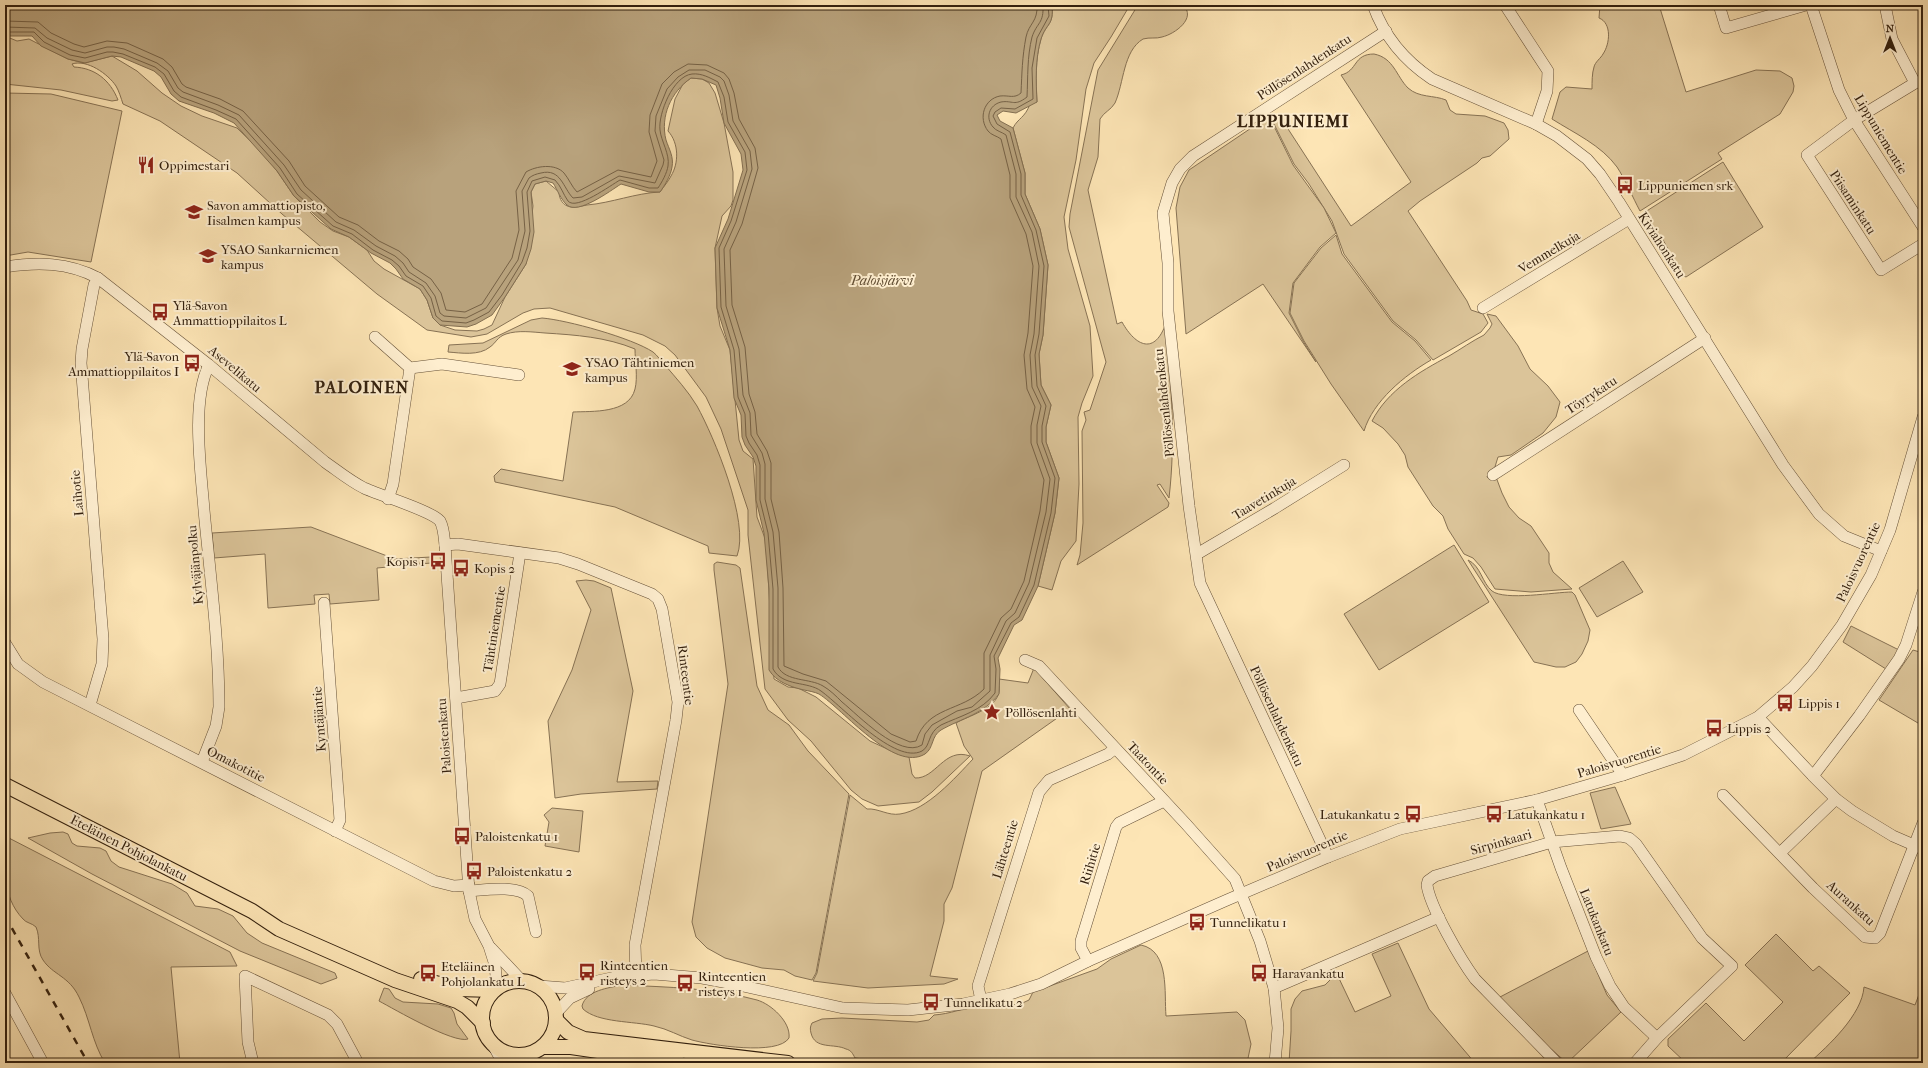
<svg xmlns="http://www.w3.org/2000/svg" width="1928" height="1068" font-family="'IM FELL French Canon',serif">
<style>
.green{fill:#dbc499;stroke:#877254}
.water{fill:#b8a27c;stroke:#836e50}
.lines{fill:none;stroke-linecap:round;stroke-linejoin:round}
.shore{stroke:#766145;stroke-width:1}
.minor-casing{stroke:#665138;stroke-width:12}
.major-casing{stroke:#33200e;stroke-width:16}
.minor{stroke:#feeecf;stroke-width:11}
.major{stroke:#fde5b5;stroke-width:14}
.rail{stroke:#33200e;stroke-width:2.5;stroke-dasharray:7 7;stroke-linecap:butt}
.labels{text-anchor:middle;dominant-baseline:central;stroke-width:4;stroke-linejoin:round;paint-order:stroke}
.street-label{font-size:13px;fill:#33200e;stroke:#feeecf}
.poi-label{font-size:13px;fill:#33200e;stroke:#feeecf;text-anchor:start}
.water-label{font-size:14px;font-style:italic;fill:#624e34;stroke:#feeecf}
.district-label{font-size:17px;font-weight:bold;letter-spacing:1px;fill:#33200e;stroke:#feeecf}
</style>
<rect width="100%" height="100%" fill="#fde5b5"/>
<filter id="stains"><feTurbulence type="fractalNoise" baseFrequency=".005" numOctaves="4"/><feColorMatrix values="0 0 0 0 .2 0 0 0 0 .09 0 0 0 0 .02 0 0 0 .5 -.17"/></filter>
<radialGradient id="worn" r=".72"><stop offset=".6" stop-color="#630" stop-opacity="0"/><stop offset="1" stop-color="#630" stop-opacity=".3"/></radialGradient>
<g class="green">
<path d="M1052 5H1130L1111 37 1094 63 1086 89 1076 160 1064 217 1068 249 1090 326 1093 376 1082 403 1078 417 1079 484 1076 541 1061 561 1052 590 1038 586 1055 513 1059 478 1046 442V427L1051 405 1041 385 1039 354 1043 335 1048 265 1040 229 1025 194V173L1013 128C1018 118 1025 118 1030 104L1037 102C1036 81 1035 59 1041 39 1046 23 1054 26 1052 5Z"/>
<path d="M1138 5H1183C1197 18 1175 34 1162 37 1156 39 1150 37 1143 39 1123 51 1124 83 1115 103 1111 110 1104 112 1100 119L1098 157 1088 190 1117 324 1122 322C1136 347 1155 355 1166 323 1171 381 1176 439 1169 498L1160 484 1157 485 1169 503 1168 507 1077 565 1080 555 1083 523 1082 431 1086 420 1084 412 1090 410 1106 362 1069 227 1070 214 1098 70Z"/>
<path d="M1600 5H1659L1686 92 1756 70 1780 71 1792 78 1794 86 1793 92 1780 114 1718 153 1722 159 1640 211C1633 198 1625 179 1617 167 1601 145 1574 133 1552 119L1560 92 1566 87 1592 89C1592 82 1592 73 1594 67 1595 62 1601 58 1603 54 1610 44 1612 23 1599 18Z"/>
<path d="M5 36 17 41 29 39 68 59 84 63 112 56 137 71 162 93 181 106 202 116 237 128 263 153 277 171 294 196 320 222 333 231 349 237 367 250 374 261 384 269 420 289 427 300 433 318 440 325 455 330 477 331 484 329 492 325 505 297 526 264 533 206 531 192 535 184 546 181 559 192C559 199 563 206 571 207 575 208 582 206 587 205 611 203 636 193 660 192 664 186 668 182 671 176 679 163 679 143 668 131L675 99 683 84 691 78 702 79 709 83 715 93 724 123 733 172V200L731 206 722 216 715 248 717 308 720 326 730 350 739 440 743 451 753 459 757 517 766 541 774 679 788 687 798 688 816 697 870 741 898 754 909 757 912 774 915 778C936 779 944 747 970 756L932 792 919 802 878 806 862 799 851 790 811 741 788 720 765 689 748 535V510L721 429 706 397 675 355 665 346 643 335 550 308 534 309 523 313 487 334 471 337 427 330 377 294 282 214 237 173 160 121 123 104C121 98 119 91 116 86 108 74 87 59 72 64L74 67C95 68 110 80 118 100L112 101 61 90 5 84Z"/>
<path d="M1374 54C1394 58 1396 76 1408 88 1419 98 1434 95 1446 100L1450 110 1456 114 1485 116 1504 123 1508 130 1509 139 1490 156 1482 158 1477 163 1420 201 1408 211 1467 301 1471 310 1483 314 1488 323 1481 332 1433 360 1416 340 1393 321 1344 254 1332 221 1309 184 1294 164 1270 116 1279 115 1351 226 1411 182 1341 75C1358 71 1353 54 1374 54Z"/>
<polygon points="5,93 51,94 122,111 91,262 28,252 5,256"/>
<polygon points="1269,116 1293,165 1324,208 1336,233 1320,247 1293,283 1289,313 1303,341 1316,362 1263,284 1186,334 1176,208 1180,187 1189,170"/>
<polygon points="1723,162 1763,227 1686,277 1682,275 1662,238 1652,228 1642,214"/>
<path d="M1336 235 1342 254 1392 322 1415 341 1431 360C1405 375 1373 401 1364 431L1331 384 1304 341 1290 313 1294 283 1321 248Z"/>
<path d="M1487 314 1496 316 1518 346 1530 369 1548 386 1560 402 1556 417 1543 433 1511 455 1498 457 1494 470 1488 474 1487 477 1491 479 1496 477 1502 493 1509 507 1519 518 1531 526 1549 553V563L1553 572 1572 589 1531 592 1495 589 1481 567 1473 558 1464 554 1448 529 1443 516 1433 506 1408 467 1405 455 1398 444 1383 428 1372 421C1388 390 1419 372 1449 356 1461 349 1472 341 1484 335L1490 328 1492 324Z"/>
<path d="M542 318C567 320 632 338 653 352 657 355 661 361 665 365 676 378 688 391 697 406 714 437 750 522 737 556L709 553 708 546 615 507 495 482 494 476 501 469 563 481 573 412C592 411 629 414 635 389 638 377 635 361 635 349 606 337 576 335 545 333 532 332 518 330 506 334 497 337 496 343 490 347 479 356 461 353 448 352L449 345 483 343 531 320Z"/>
<polygon points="311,527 395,559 431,557 431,563 377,568 379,600 330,604 329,594 314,595 315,604 268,608 265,554 214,558 212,533"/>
<polygon points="1454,545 1489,602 1379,670 1344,614"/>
<path d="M1468 560C1481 566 1482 583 1492 591 1505 601 1555 592 1572 592L1575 595 1590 630 1588 641 1582 654 1576 662 1565 667H1556L1534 662Z"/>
<polygon points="1623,561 1643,592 1597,617 1579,588"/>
<polygon points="717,562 736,565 740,568 757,686 768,710 789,725 808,751 849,794 816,973 812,980 795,976 784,970 762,968 725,958 707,948 696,937 692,922 728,684 714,570 714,564"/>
<polygon points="586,580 594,581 611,588 633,691 617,782 658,781 657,789 581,794 555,798 548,721 572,670 591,610 576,581"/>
<polygon points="1851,626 1899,650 1886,669 1843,642"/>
<polygon points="1913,650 1923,653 1923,726 1879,700"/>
<path d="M1034 668 1070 709 982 771 952 888 944 904V921L930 976 958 979 944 984 868 988 813 981 817 973 850 795 867 809C878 808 888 816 900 814 927 810 955 778 973 759L964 746 956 723C968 716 996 709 999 692 1000 688 999 683 999 679L1028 683Z"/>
<polygon points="1615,787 1631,824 1601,829 1590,793"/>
<polygon points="552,808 583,811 579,852 545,846 549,822 544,815"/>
<polygon points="63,832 68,834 72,843 77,846 100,848 106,851 111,861 119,867 172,884 187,893 195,906 218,909 233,916 247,933 262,943 335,973 337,978 321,984 240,951 92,874 28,838 50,833"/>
<path d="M5 836 230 952 237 966 171 967 180 1063H105C92 1042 90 1019 79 997 69 976 53 975 43 960 36 950 41 938 36 927 32 923 26 923 23 919 1 896 5 865 5 836Z"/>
<polygon points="1776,934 1813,971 1819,966 1850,993 1781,1063 1686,1063 1668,1046 1668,1039 1706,1003 1744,1041 1783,1002 1745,965"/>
<polygon points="1398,943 1429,1009 1475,1063 1289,1063 1291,1031 1291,1009 1295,999 1302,991 1325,985 1330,980 1335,970 1355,1012 1391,996 1372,954"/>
<path d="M1141 945C1170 951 1164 993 1166 1016L1237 1012 1245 1020 1251 1044 1247 1063H896L855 1058C853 1054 851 1050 846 1049 834 1043 815 1050 811 1033 810 1029 810 1027 812 1023L822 1019 842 1018 917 1022 929 1020 934 1015C950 1014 964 1008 980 1005 996 1003 1014 1009 1029 1000L1033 992 1097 969 1111 959Z"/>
<polygon points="1588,951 1607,995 1621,1012 1567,1063 1535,1035 1500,997"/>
<path d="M1923 984V1063H1809C1828 1046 1862 1015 1864 987L1915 1005Z"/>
<path d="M622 985C667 987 714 988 757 1000 771 1004 791 1022 789 1038 778 1056 710 1045 692 1040 679 1036 668 1029 654 1026 634 1021 598 1023 583 1009L582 1006C586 990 609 988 622 985Z"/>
<path d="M384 988 389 989 395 998 403 1002 438 1004 451 1008 454 1013 457 1024 468 1039C454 1044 394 1009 379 1001Z"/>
</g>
<path class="water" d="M5 5H1052C1054 26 1046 23 1041 39 1035 59 1036 81 1037 102L1016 113 1003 111 997 115 1000 121 1013 128 1025 173V194L1040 229 1048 265 1043 335 1039 354 1041 385 1051 405 1046 427V442L1059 478 1055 513 1038 586 1022 620 1014 625 998 658 1000 669 999 694C984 714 962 718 941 730 931 736 934 748 925 754 894 773 843 709 819 694 815 692 809 691 804 690 791 687 776 682 769 670V589L764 533 756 500V466L753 457 745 445 742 437 741 415 734 398 730 350 717 308 715 248 728 219 743 170 741 154 724 123 720 98 716 85 702 79 691 78C671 92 660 116 666 140 669 149 674 157 672 167 671 175 665 185 660 192H649L621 184C610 191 578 215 567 205 561 200 557 189 553 183L546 181 535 184 531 192 534 232 531 249 526 264 505 297 492 315 476 324 467 327 440 325 433 318 427 300 420 289 403 279 396 269 390 263 371 253 349 237 331 229 294 196 277 171 234 123 214 113 179 101 171 94 161 77 154 71 121 57 112 56 85 63 68 59 41 46 32 36H5Z"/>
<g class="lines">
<g class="shore">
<path d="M5 21 38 22 51 33 74 44 84 47 107 41 127 43 163 59 172 67 182 84 186 87 220 99 243 111 289 161 305 186 339 217 358 225 379 241 399 251 408 259 413 267 431 279 441 293 446 310 465 312 482 304 512 258 519 230 516 191 526 172C536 166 555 163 564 173 569 179 572 187 577 192L618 170 651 177 657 161 649 132 650 115 662 84 674 72 688 64 707 65 724 73 729 79 734 93 739 119 755 148 758 168 742 224 730 250 732 305 745 347 749 394 755 412 757 434 767 451 771 463V499L779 532 783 588 784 666 803 674 826 681 891 734 910 742 916 741C927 706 961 712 984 689V653L1001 618 1011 609 1024 581 1040 511 1044 480 1031 443V426L1035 407 1027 389 1024 355 1028 333 1033 266 1026 234 1010 198V175L1001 139C997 136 991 135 988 131 978 118 984 99 1000 96 1009 95 1014 99 1021 93 1022 73 1022 58 1026 37 1029 23 1038 22 1037 5"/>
<path d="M5 27 35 28 47 38 72 50 85 53 107 47H114L124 49 157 63 168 71 178 88 183 92 218 105 239 115 284 165 301 190 336 222 354 230 376 246 395 256 403 263 409 272 426 283 435 296 440 313 444 316 466 318 486 308 518 260 525 231 522 191 529 178C533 175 536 174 541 173 561 168 563 188 573 198L582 197 619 176 655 183 663 165 664 160 655 131 656 116 667 89 678 77 689 70H705L720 77 724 81 729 95 733 121 750 151 752 169 736 222 724 249 726 306 739 349 743 395 750 413 751 435 762 453 765 464V499L773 532 778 588V667C786 682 810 678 823 686 830 690 836 696 842 702 858 715 900 759 922 745L925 734 932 725 957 711 972 707 990 691V655L1006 621 1015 613 1029 583 1046 512 1050 479 1037 443V425L1041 406 1032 387 1030 355 1034 334 1039 266 1032 232 1016 197V174L1006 135C1002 132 996 131 993 127 985 118 989 105 1001 102 1013 100 1014 107 1027 97 1028 77 1027 57 1032 37 1037 22 1044 24 1043 5"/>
<path d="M5 32H34L44 42 70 55 85 58 107 52H113L123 54 155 67 164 74 174 91 181 97 216 110 236 119 280 168 297 194 333 226 352 234 373 250 392 260 399 266 406 276 423 286 431 298 436 316 442 321 466 323 474 320 489 312 502 295 522 262 527 248 530 231 527 192 532 181 545 177 555 180C561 186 563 194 568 201 576 211 611 185 620 180L649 188H658C662 182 667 173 668 166 670 154 661 141 660 130 658 114 673 76 692 74 702 73 710 78 718 82L724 97 728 122 745 152 747 170 731 221 719 248 721 307 734 350 738 397 745 414 746 436 749 443 757 455 760 465V500L768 533 773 589V669C783 687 808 681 821 691 842 706 895 765 922 751 931 746 927 733 941 725 960 716 982 711 995 693L996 669 994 656 1011 623 1019 617 1034 585 1051 513 1055 478 1042 442V426L1046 406 1037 386 1035 355 1039 334 1044 266 1036 230 1021 195V174L1010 132 997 124 993 116 995 112 1001 108 1015 109 1033 99 1032 68 1037 38 1049 16 1048 5"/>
</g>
<g class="minor-casing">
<g id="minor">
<path d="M1373 5C1384 36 1405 61 1432 79L1536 124 1557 136 1587 159 1600 174 1619 202 1783 465 1819 514 1844 536 1881 551"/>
<polyline points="1505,5 1548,71 1547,91 1536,124"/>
<polyline points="1719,5 1726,28 1806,5"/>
<polyline points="1811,5 1839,90 1854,120 1923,227"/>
<polyline points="1885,5 1892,39 1915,83 1854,120 1807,155 1881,270 1923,244"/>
<path d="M5 267C37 262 68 262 98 278L209 365 325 462C338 471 350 481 364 488 379 495 432 511 440 521 444 528 444 538 445 545L469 891 475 919 489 946 495 965 497 987"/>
<polyline points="1483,308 1629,219"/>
<polyline points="375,337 410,368 442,364 519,375"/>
<polyline points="1493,475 1705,338"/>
<polyline points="388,499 393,484 410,368"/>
<polyline points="445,545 458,544 559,558 578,564 652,594 658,599 662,609 678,702 676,720 635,945 636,975"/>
<polyline points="1197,554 1275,508 1344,465"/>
<polyline points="324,603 340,820 335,831"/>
<polyline points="5,643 18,664 43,682 434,881 454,886 469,885"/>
<polyline points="1025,660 1039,666 1186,824 1235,879 1260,941 1274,988 1278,1028 1275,1063"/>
<polyline points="456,698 495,691 500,684 520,553"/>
<polyline points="90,705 102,664 103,639 81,363 82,349 94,285 98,278"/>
<polyline points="1579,710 1623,775"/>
<polyline points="1758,717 1813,776 1836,799 1852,811 1893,836 1923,849"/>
<path d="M202 762 216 726 219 707C219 643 210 574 204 510 201 471 191 400 209 365"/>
<polyline points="1813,776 1859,716 1899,659 1906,645 1923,592"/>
<polyline points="1723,795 1813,888 1865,937 1875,938 1880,933 1923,823"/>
<polyline points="1537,800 1561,868 1596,957 1610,986 1624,1007 1657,1038"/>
<polyline points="1780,853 1836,799"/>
<polyline points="1328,857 1200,583 1189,506 1168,311 1168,263 1163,213 1172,183 1180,169 1193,156 1386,31"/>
<path d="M469 891C484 890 517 885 528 896L536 932"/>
<polyline points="491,948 522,981"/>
<polyline points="1088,961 1081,948 1081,941 1116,827 1119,823 1164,801"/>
<polyline points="539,986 565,988 616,977 654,974 702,978 734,984 843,1008 908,1010 963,1004 1010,994 1041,984 1088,961 1227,900 1328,857 1400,829 1537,800 1623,775 1683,755 1758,717 1793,687 1812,666 1842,625 1871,575 1890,530 1923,417"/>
<polyline points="1274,988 1439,917"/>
<polyline points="5,993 43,1063"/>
<polyline points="981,1000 978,986 1039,792 1049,780 1108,754 1114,749"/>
<polyline points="556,1013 570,998 589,989"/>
<polyline points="493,1045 503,1063"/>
<polyline points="253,1063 248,1042 245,976 328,1015 337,1024 358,1063"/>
<polyline points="525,1063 529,1054"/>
<path d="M1557 1063 1475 979C1461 960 1430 907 1427 885L1428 881 1435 876 1552 842 1620 836 1629 838 1636 844 1702 938 1732 966 1657 1038 1635 1063"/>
</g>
</g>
<g class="major-casing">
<g id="major">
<polyline points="5,785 252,911 279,929 395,980 457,1001 467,1007 483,1023"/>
<polyline points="421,979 457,989 494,990"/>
<circle cx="519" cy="1018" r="37"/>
<polyline points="556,1020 568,1032 584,1039 788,1063"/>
<polyline points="543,1047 571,1047 679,1063"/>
</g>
</g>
<use href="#minor" class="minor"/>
<use href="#major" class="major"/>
<polyline class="rail" points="5,916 88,1063"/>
</g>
<defs>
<g id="restaurant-bare" transform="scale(1.38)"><path d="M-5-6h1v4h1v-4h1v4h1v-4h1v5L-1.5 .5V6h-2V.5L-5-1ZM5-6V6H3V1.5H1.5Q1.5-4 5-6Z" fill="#8f2418" stroke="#feeecf" stroke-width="2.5" paint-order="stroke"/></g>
<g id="bus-bare" transform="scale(1.38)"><path d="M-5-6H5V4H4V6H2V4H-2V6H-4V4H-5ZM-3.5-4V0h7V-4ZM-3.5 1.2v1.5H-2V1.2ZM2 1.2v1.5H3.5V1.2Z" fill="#8f2418" stroke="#feeecf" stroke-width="2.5" paint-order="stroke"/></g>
<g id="school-bare" transform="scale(1.38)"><path d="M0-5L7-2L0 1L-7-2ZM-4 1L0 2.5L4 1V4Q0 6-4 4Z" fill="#8f2418" stroke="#feeecf" stroke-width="2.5" paint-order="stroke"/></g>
<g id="sight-bare" transform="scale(1.38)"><path d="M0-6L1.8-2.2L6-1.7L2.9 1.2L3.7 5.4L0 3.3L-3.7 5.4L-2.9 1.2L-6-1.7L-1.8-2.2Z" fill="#8f2418" stroke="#feeecf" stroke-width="2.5" paint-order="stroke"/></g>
</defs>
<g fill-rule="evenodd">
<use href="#restaurant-bare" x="146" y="165"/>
<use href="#bus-bare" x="1625" y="185"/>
<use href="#school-bare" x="194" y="212"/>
<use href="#school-bare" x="208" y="256"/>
<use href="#bus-bare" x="160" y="312"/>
<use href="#bus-bare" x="192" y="363"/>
<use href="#school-bare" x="572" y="369"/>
<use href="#bus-bare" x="438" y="561"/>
<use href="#bus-bare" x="461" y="568"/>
<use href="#bus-bare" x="1785" y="703"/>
<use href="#sight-bare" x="992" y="712"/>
<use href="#bus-bare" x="1714" y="728"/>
<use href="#bus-bare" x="1413" y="814"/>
<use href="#bus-bare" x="1494" y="814"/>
<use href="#bus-bare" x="462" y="836"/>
<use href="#bus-bare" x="474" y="871"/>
<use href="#bus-bare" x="1197" y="922"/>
<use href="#bus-bare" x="587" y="972"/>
<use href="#bus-bare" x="428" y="973"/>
<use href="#bus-bare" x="1259" y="973"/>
<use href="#bus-bare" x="685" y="983"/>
<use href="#bus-bare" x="931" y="1002"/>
</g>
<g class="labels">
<g class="street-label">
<text transform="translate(1304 67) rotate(-33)">Pöllösenlahdenkatu</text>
<text transform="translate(1881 134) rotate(59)">Lippuniementie</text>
<text transform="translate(1853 202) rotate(57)">Piisaminkatu</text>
<text transform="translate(1662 245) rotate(57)">Kiviahonkatu</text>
<text transform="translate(1549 252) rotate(-31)">Vemmelkuja</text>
<text transform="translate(235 369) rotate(40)">Asevelikatu</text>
<text transform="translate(1591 395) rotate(-33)">Töyrykatu</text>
<text transform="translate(1164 403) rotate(-96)">Pöllösenlahdenkatu</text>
<text transform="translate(77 493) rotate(-95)">Laihotie</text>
<text transform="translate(1264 498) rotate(-31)">Taavetinkuja</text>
<text transform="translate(1858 562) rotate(-65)">Paloisvuorentie</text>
<text transform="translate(195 565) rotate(-95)">Kylväjänpolku</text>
<text transform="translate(494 629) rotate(-81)">Tähtiniementie</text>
<text transform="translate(686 675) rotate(83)">Rinteentie</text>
<text transform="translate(1277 716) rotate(65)">Pöllösenlahdenkatu</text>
<text transform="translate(319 719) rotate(-94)">Kyntäjäntie</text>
<text transform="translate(444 736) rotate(-94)">Paloistenkatu</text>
<text transform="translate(1619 761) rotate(-17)">Paloisvuorentie</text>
<text transform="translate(1148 763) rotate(47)">Taatontie</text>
<text transform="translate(236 764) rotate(27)">Omakotitie</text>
<text transform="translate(1501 842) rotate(-16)">Sirpinkaari</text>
<text transform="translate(129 848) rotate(27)">Eteläinen Pohjolankatu</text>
<text transform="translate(1005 849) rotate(-73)">Lähteentie</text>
<text transform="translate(1307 851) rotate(-23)">Paloisvuorentie</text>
<text transform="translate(1090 864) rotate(-73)">Riihitie</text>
<text transform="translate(1851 903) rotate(42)">Aurankatu</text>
<text transform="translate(1597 922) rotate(68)">Latukankatu</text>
</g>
<g class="poi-label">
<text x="159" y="165">Oppimestari</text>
<text x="1638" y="185">Lippuniemen srk</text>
<text x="207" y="205">Savon ammattiopisto,<tspan x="207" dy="15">Iisalmen kampus</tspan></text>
<text x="221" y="249">YSAO Sankarniemen<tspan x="221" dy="15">kampus</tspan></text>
<text x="173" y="305">Ylä-Savon<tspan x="173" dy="15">Ammattioppilaitos L</tspan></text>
<text x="179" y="356" text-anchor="end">Ylä-Savon<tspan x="179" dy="15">Ammattioppilaitos I</tspan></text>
<text x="585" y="362">YSAO Tähtiniemen<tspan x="585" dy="15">kampus</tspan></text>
<text x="425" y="561" text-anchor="end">Kopis 1</text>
<text x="474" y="568">Kopis 2</text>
<text x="1798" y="703">Lippis 1</text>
<text x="1005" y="712">Pöllösenlahti</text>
<text x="1727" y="728">Lippis 2</text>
<text x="1400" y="814" text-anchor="end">Latukankatu 2</text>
<text x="1507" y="814">Latukankatu 1</text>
<text x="475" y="836">Paloistenkatu 1</text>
<text x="487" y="871">Paloistenkatu 2</text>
<text x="1210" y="922">Tunnelikatu 1</text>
<text x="600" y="965">Rinteentien<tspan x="600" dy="15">risteys 2</tspan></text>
<text x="441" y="966">Eteläinen<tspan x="441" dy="15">Pohjolankatu L</tspan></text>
<text x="1272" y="973">Haravankatu</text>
<text x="698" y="976">Rinteentien<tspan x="698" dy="15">risteys 1</tspan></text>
<text x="944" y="1002">Tunnelikatu 2</text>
</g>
<g class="water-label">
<text x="882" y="280">Paloisjärvi</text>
</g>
<g class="district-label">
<text x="1293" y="121">LIPPUNIEMI</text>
<text x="362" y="387">PALOINEN</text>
</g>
</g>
<rect width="1928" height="1068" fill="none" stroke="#fde5b5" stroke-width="20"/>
<rect x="6" y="6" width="1916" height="1056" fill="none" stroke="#33200e" stroke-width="2"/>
<rect x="10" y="10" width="1908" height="1048" fill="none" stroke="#33200e"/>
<g transform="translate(1890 38)" stroke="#feeecf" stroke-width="3" paint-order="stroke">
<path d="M0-3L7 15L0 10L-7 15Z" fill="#33200e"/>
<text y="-6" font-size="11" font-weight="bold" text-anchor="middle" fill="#33200e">N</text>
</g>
<rect width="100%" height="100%" filter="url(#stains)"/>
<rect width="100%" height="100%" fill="url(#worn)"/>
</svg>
